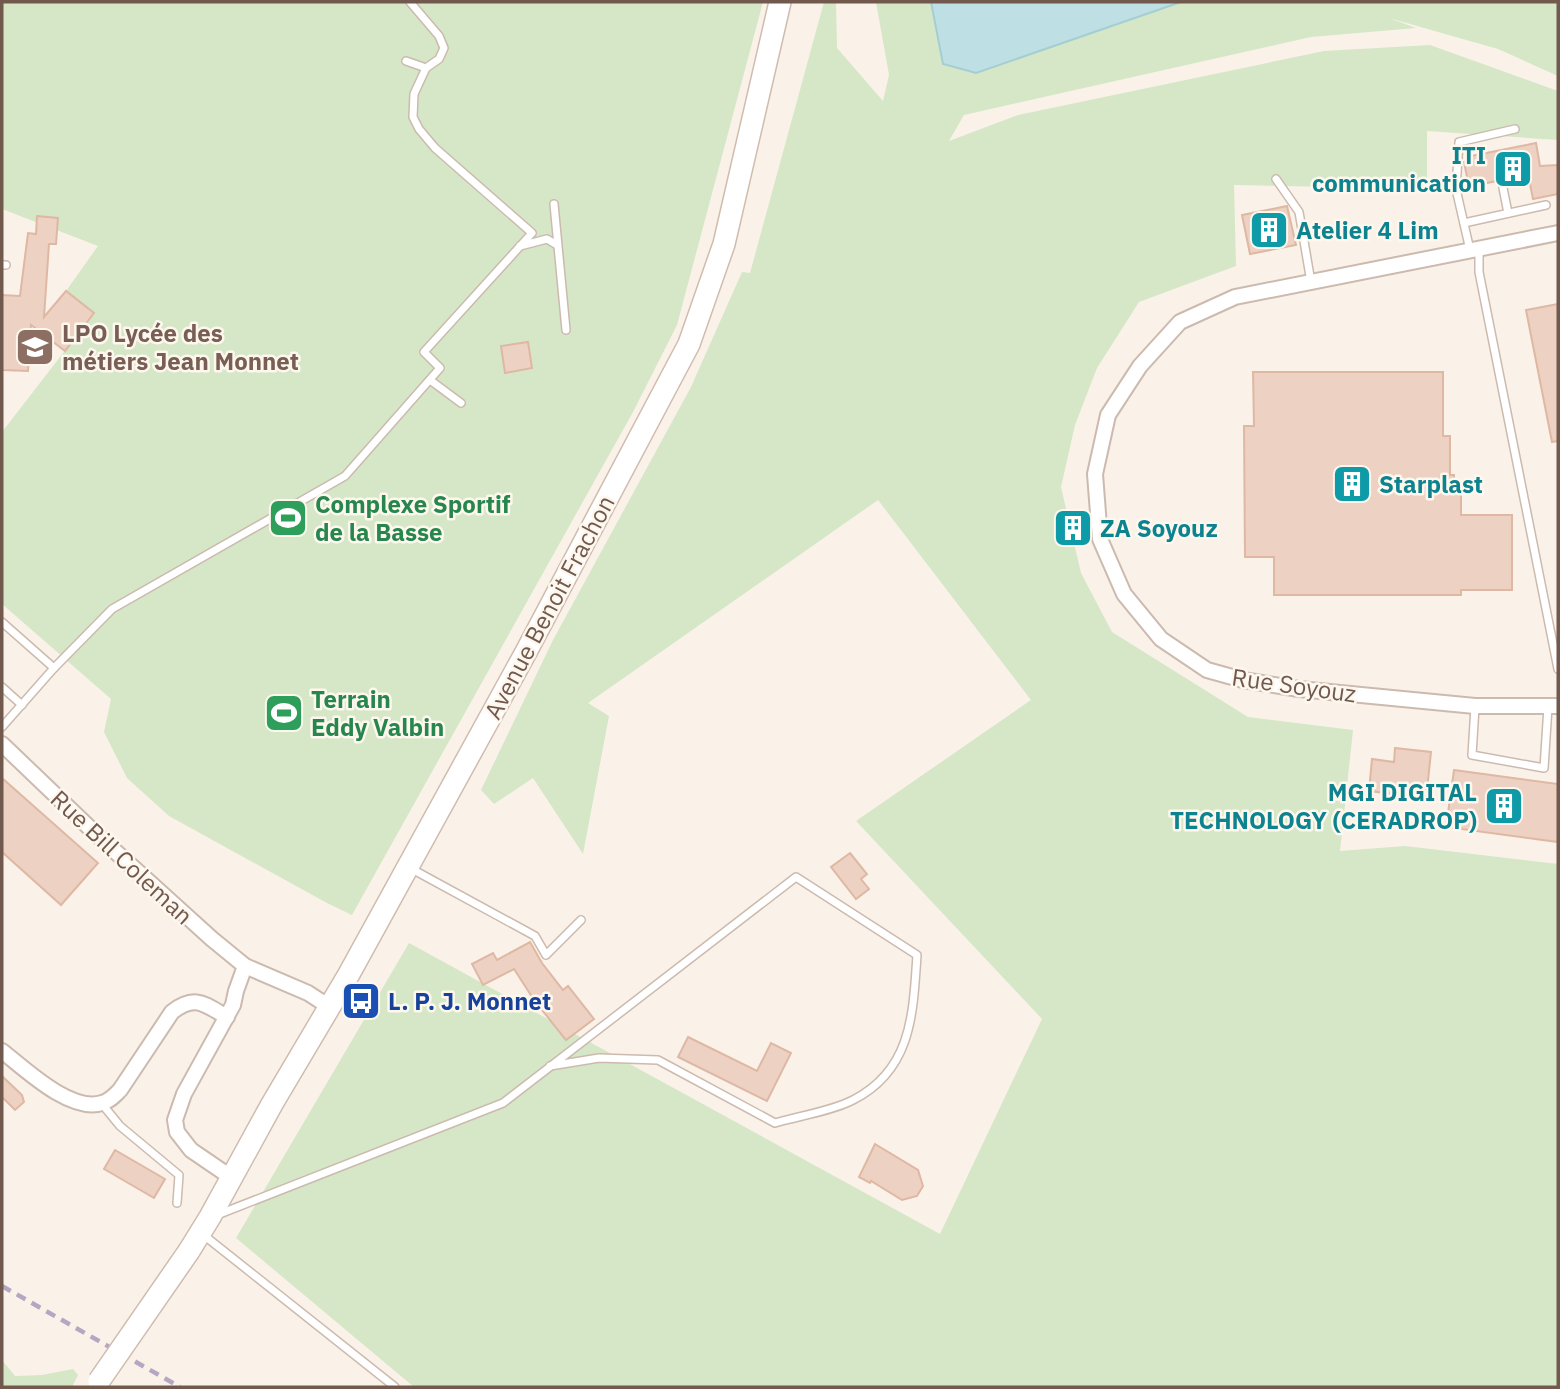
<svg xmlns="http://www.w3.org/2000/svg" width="1560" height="1389" font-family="'IBM Plex Sans',sans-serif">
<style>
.green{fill:#d5e7c7}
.water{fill:#bedfe3;stroke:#a5ced3;stroke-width:2}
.building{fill:#edd1c2;stroke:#dfb8a4;stroke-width:2}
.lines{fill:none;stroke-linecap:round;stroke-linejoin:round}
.lane-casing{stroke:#ccbaaf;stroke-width:10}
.street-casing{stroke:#ccbaaf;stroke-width:18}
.secondary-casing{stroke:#d0bcaf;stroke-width:24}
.lane{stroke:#fff;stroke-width:7}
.street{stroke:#fff;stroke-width:14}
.secondary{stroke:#fff;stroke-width:21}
.rail{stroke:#b5a7c4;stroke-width:4.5;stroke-dasharray:10 7;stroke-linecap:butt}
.secondary-bridge-casing{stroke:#d0bcaf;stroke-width:24;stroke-linecap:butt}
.secondary-bridge{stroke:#fff;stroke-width:21}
.labels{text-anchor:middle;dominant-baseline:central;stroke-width:5;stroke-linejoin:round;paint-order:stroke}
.culture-label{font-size:24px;font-weight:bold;fill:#0d838f;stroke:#fdf7ee;text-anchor:start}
.education-label{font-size:24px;font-weight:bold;fill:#785e54;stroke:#fdf7ee;text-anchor:start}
.leisure-label{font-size:24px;font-weight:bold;fill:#27864d;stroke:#fdf7ee;text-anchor:start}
.street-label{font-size:24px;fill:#72594e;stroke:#fdf7ee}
.transit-label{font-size:24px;font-weight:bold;fill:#164399;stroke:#fdf7ee;text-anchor:start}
</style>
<rect width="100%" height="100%" fill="#faf2e8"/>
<g class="green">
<polygon points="2,2 763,2 677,325 633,412 352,915 327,903 169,816 127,778 104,732 111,699 2,604 2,432 94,313 66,291 98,246 2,209"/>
<polygon points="824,2 836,2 837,48 883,101 889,75 876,2 1558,2 1558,76 1498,49 1389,18 1416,28 1311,37 964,115 949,141 1018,115 1324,51 1430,45 1558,91 1558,140 1427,131 1427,189 1234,185 1236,266 1139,302 1097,368 1075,425 1061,487 1081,573 1112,632 1248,717 1353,730 1340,851 1405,846 1558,864 1558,1387 414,1387 236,1238 409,943 940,1234 1042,1019 856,821 1031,700 878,500 588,703 609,716 583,854 533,778 494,804 481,790 553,640 691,387 742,272 750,273"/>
<polygon points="2,1360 15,1376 42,1375 73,1369 78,1375 72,1387 2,1387"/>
</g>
<polygon class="water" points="931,2 1181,2 976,73 943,64"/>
<g class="building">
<polygon points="1536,143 1540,166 1558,165 1558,194 1533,199 1528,174 1469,187 1464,162 1467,161 1466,157"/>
<polygon points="1287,206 1296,245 1250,254 1242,215"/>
<polygon points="37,216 58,218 56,244 49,244 44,317 66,291 94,313 65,351 31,325 28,371 2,370 2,295 20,296 28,233 36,234"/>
<polygon points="1558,304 1558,441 1552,442 1526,310"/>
<polygon points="528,342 532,368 505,373 501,346"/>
<polygon points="1253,372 1443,372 1443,436 1450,436 1450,475 1454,475 1454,491 1461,490 1461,515 1512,515 1512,590 1461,590 1461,595 1274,595 1274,557 1245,557 1244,426 1254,426"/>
<polygon points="1395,748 1431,752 1427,790 1403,787 1402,795 1369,791 1372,759 1394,762"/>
<polygon points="1454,770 1558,784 1558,842 1446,827"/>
<polygon points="2,778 98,863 61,905 2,852"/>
<polygon points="850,853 867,874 861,879 869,889 856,899 831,867"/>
<polygon points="530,942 542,963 563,990 568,986 594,1019 566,1040 534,1000 514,969 483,985 472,964 493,953 497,960"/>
<polygon points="688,1037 757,1071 771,1043 791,1053 767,1101 678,1057"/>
<polygon points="2,1076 22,1095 24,1102 15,1110 2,1097"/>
<polygon points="875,1144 918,1170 923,1186 917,1196 902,1200 871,1181 870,1183 859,1177"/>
<polygon points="115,1150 165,1179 154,1198 104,1169"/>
</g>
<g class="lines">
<g class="lane-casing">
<g id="lane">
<polyline points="406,61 426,68"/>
<polyline points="1276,179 1299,212 1311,282"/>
<polyline points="1503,188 1508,213"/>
<polyline points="554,204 566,330"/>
<polyline points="1464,223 1546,205"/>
<polyline points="520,246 547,239 557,245"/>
<polyline points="1479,249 1479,272 1558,669"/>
<polyline points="1470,250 1456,189 1459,142 1515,129"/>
<polyline points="2,265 6,265"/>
<polyline points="430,380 461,403"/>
<polyline points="2,622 54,668 2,727"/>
<polyline points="54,668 112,609 345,476 440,368 424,352 532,233 435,148 419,129 413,117 414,94 426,68 439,59 444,48 439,36 410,2"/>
<polyline points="2,687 22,705"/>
<polyline points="1475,707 1472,755 1544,768 1548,707"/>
<polyline points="410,868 535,936 546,955 581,920"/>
<polyline points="102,1104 120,1126 179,1175 177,1203"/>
<path d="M217 1215 503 1103 796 877 917 955C913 1014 912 1070 853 1100 832 1111 799 1116 775 1123L658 1060 599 1058 550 1066"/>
<polyline points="201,1233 395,1387"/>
</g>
</g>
<g class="street-casing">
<g id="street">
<polyline points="1558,233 1235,297 1180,322 1140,366 1108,415 1095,474 1100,539 1124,594 1161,639 1207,670 1243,680 1299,689 1475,706 1558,706"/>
<polyline points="2,744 96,834 212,939 245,966 308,993 328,1006"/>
<path d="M2 1051C26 1070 71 1113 102 1103 110 1101 115 1095 120 1090L172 1012C195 994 204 1004 227 1017"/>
<polyline points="232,1178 191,1150 177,1132 175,1120 184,1094 233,1005 236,991 245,966"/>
</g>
</g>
<g class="secondary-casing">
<polyline id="secondary" points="189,1251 210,1217 272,1104 349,974 526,652 689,344 724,244 780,2"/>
</g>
<use href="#lane" class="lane"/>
<use href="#street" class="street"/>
<use href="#secondary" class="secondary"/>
<polyline class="rail" points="2,1286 180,1387"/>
<g class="secondary-bridge-casing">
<polyline id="secondary-bridge" points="99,1381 189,1251"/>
</g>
<use href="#secondary-bridge" class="secondary-bridge"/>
</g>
<defs>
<g id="building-square" transform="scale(2.0125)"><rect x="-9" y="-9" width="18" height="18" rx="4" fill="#0f9aa8" stroke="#fdf7ee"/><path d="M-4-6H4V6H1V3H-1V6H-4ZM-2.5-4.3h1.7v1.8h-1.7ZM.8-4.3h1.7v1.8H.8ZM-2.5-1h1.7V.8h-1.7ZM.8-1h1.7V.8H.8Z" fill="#fff"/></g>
<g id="school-square" transform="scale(2.0125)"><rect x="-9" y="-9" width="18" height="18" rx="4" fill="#8d6e63" stroke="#fdf7ee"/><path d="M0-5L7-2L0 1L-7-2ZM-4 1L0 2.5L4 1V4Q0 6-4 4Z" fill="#fff"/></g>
<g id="stadium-square" transform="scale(2.0125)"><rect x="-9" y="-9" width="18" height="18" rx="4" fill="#2e9e5b" stroke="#fdf7ee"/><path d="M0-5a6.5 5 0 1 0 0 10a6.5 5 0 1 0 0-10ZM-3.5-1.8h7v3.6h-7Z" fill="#fff"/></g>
<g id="bus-square" transform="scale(2.0125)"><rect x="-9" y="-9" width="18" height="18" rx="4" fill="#1a4fb4" stroke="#fdf7ee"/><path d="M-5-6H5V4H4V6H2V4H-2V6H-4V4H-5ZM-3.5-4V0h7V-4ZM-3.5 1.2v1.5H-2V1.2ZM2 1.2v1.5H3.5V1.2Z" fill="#fff"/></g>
</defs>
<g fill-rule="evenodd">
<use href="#building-square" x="1513" y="169"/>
<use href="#building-square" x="1269" y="230"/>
<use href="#school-square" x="35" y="347"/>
<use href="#building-square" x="1352" y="484"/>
<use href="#stadium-square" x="288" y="518"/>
<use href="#building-square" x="1073" y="528"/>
<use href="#stadium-square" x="284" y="713"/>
<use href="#building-square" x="1504" y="806"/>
<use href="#bus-square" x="361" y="1001"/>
</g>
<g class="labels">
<g class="culture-label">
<text x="1486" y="155" text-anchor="end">ITI<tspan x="1486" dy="28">communication</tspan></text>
<text x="1296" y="230">Atelier 4 Lim</text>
<text x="1379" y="484">Starplast</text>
<text x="1100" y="528">ZA Soyouz</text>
<text x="1477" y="792" text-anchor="end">MGI DIGITAL<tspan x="1477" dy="28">TECHNOLOGY (CERADROP)</tspan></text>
</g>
<g class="education-label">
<text x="62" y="333">LPO Lycée des<tspan x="62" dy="28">métiers Jean Monnet</tspan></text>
</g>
<g class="leisure-label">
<text x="315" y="504">Complexe Sportif<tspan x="315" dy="28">de la Basse</tspan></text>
<text x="311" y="699">Terrain<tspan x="311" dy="28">Eddy Valbin</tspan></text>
</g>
<g class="street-label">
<text transform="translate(549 607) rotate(-62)">Avenue Benoit Frachon</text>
<text transform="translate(1294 685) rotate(8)">Rue Soyouz</text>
<text transform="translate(122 857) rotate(43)">Rue Bill Coleman</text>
</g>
<g class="transit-label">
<text x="388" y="1001">L. P. J. Monnet</text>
</g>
</g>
<rect width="1560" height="1389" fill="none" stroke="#72594e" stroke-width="7"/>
</svg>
